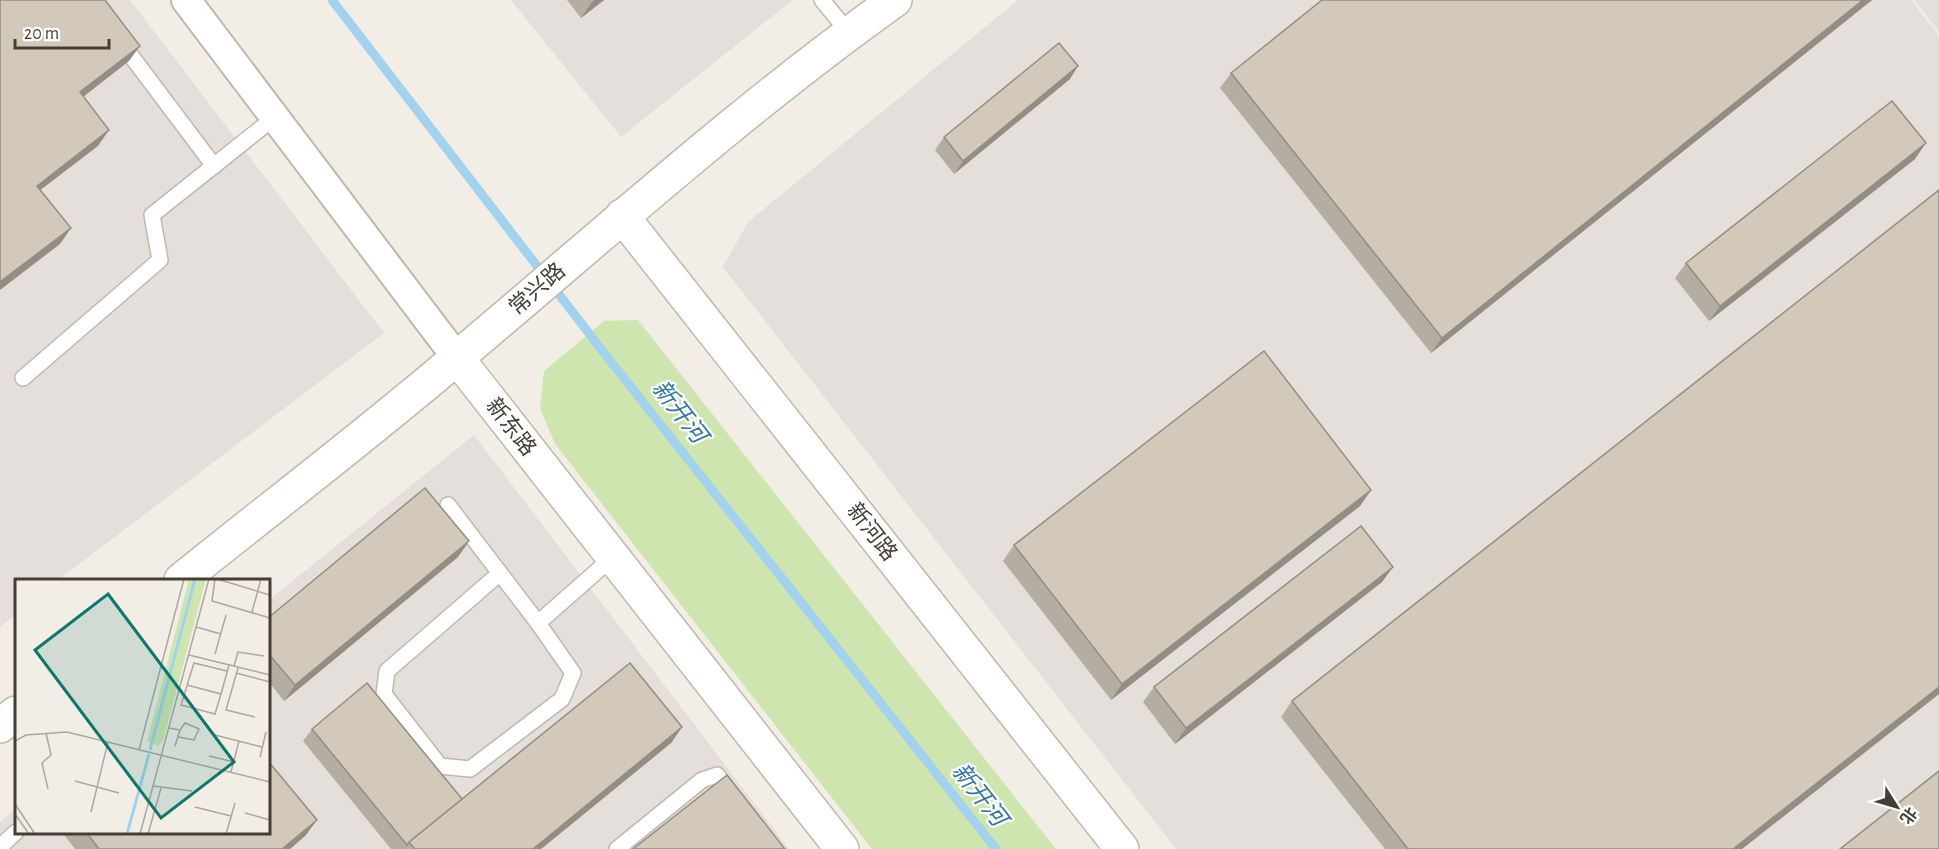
<svg xmlns="http://www.w3.org/2000/svg" width="1939" height="849" font-family="'Alegreya Sans','Noto Sans SC',sans-serif">
<style>
.industrial{fill:#e4dfda}
.green{fill:#cfe5af}
.lines{fill:none;stroke-linecap:round;stroke-linejoin:round}
.stream{stroke:#a3d2ee;stroke-width:9}
.service-casing{stroke:#c0b8ab;stroke-width:18}
.minor-casing{stroke:#c0b8ab;stroke-width:32}
.tertiary-casing{stroke:#c0b8ab;stroke-width:36}
.service{stroke:#fff;stroke-width:15}
.minor{stroke:#fff;stroke-width:28}
.tertiary{stroke:#fff;stroke-width:33}
.wall{fill:#b5ada1}
.shaded-wall{fill:#948d83}
.building{fill:#d3c9bb;stroke:#948d83;stroke-width:1.5}
.labels{text-anchor:middle;dominant-baseline:central;stroke-width:4.5;stroke-linejoin:round;paint-order:stroke}
.street-label{font-size:22px;fill:#443e35;stroke:#fff}
.water-label{font-size:24px;font-style:italic;fill:#3078a5;stroke:#fff}
.inset-river{fill:none;stroke:#a3d2ee;stroke-width:3}
.inset-road{fill:none;stroke:#aca89f;stroke-width:1.5}
.view{fill:#0f766e;fill-opacity:0.15;stroke:#0f766e;stroke-width:3}
.inset-edge{fill:none;stroke:#443e35;stroke-width:3}
</style>
<rect width="100%" height="100%" fill="#f2eee5"/>
<g class="industrial">
<polygon points="0,0 130,0 384,333 58,580 16,580 16,614 0,627"/>
<polygon points="511,0 793,0 621,137"/>
<polygon points="1018,0 1911,0 1939,36 1939,849 1176,849 723,267 748,222"/>
<polygon points="1914,0 1939,0 1939,32"/>
<polygon points="474,435 789,849 0,849 0,822 16,808 16,832 268,832 269,600"/>
</g>
<polygon class="green" points="638,320 1056,849 872,849 555,444 540,408 544,371 604,321"/>
<g class="lines">
<polyline class="stream" points="332,0 608,358 996,849"/>
<g class="service-casing">
<g id="service">
<polyline points="822,0 849,33"/>
<polyline points="120,41 214,166"/>
<polyline points="23,378 160,260 152,215 275,117"/>
<polyline points="448,505 538,623 613,557"/>
<polyline points="500,573 387,671 384,694 440,766 470,769 562,699 573,673 538,623"/>
<polyline points="3,844 16,832"/>
<polyline points="617,849 702,780 717,775 732,795"/>
</g>
</g>
<g class="minor-casing">
<polyline id="minor" points="186,0 457,358"/>
</g>
<g class="tertiary-casing">
<g id="tertiary">
<polyline points="622,216 1122,849"/>
<polyline points="457,358 842,849"/>
<path d="M181 580C273 506 368 434 458 357 602 236 742 109 895 0"/>
<polyline points="0,726 16,713"/>
</g>
</g>
<use href="#service" class="service"/>
<use href="#minor" class="minor"/>
<use href="#tertiary" class="tertiary"/>
</g>
<g class="wall">
<polygon points="567,0 604,0 581,18"/>
<polygon points="1322,0 1872,0 1431,353 1220,88 1231,73"/>
<polygon points="1070,79 954,174 935,150 944,137"/>
<polygon points="1915,159 1709,321 1675,278 1686,263"/>
<polygon points="1371,490 1360,506 1111,700 1003,561 1014,545"/>
<polygon points="469,541 458,557 284,701 268,681 268,618"/>
<polygon points="1393,567 1382,582 1175,744 1143,702 1154,687"/>
<polygon points="1939,694 1742,849 1385,849 1281,717 1292,701"/>
<polygon points="682,727 671,743 541,849 391,849 303,741 312,729 462,799"/>
<polygon points="62,832 268,832 306,835 290,849 75,849"/>
</g>
<g class="shaded-wall">
<polygon points="595,0 604,0 581,18 592,2"/>
<polygon points="1863,0 1872,0 1431,353 1442,338"/>
<polygon points="140,46 129,61 69,108 80,92"/>
<polygon points="1078,66 1070,79 954,174 963,161"/>
<polygon points="109,130 98,146 26,201 37,186"/>
<polygon points="1926,143 1915,159 1709,321 1720,306"/>
<polygon points="71,228 60,244 0,290 0,282"/>
<polygon points="1371,490 1360,506 1111,700 1122,684"/>
<polygon points="469,541 458,557 284,701 295,685"/>
<polygon points="1393,567 1382,582 1175,744 1186,728"/>
<polygon points="1939,687 1939,694 1742,849 1733,849"/>
<polygon points="682,727 671,743 541,849 533,849"/>
<polygon points="317,820 306,835 290,849 282,849"/>
</g>
<g class="building">
<polygon points="0,0 105,0 140,46 80,92 109,130 37,186 71,228 0,282"/>
<polygon points="1322,0 1863,0 1442,338 1231,73"/>
<polygon points="1059,43 1078,66 963,161 944,137"/>
<polygon points="1892,101 1926,143 1720,306 1686,263"/>
<polygon points="1939,190 1939,687 1733,849 1408,849 1292,701"/>
<polygon points="1264,351 1371,490 1122,684 1014,545"/>
<polygon points="425,488 469,541 295,685 268,653 268,618"/>
<polygon points="1361,526 1393,567 1186,728 1154,687"/>
<polygon points="630,663 682,727 533,849 415,849 409,842"/>
<polygon points="367,683 462,799 409,842 407,845 312,729"/>
<polygon points="268,761 317,820 282,849 99,849 86,832 268,832"/>
<polygon points="1939,771 1939,849 1840,849"/>
<polygon points="727,775 785,849 633,849"/>
</g>
<g class="labels">
<g class="street-label">
<text transform="translate(537 289) rotate(-41)">常兴路</text>
<text transform="translate(511 427) rotate(52)">新东路</text>
<text transform="translate(872 532) rotate(52)">新河路</text>
</g>
<g class="water-label">
<text transform="translate(679 412) rotate(52)">新开河</text>
<text transform="translate(979 795) rotate(52)">新开河</text>
</g>
</g>
<g transform="translate(15 579)">
<rect width="255" height="255" fill="#f2eee5"/>
<path d="M174 0H191L148 162 143 167 132 162Z" fill="#cfe5af"/>
<path class="inset-river" d="M135 171 180 0M112 255 134 175"/>
<path class="inset-road" d="M200 0 197 22 255 39M202 0 255 16M237 33 246 0M181 48 206 55M200 75 211 36M174 76 255 96M219 87 223 73 249 77M223 89 211 131 240 138M221 94 255 103M172 106 206 115 214 86M206 115 200 135 166 126 179 84 212 92M154 149 165 151 160 167M31 154 36 176 27 184 33 210M200 156 247 168M163 158 179 161 184 150 170 144 165 151M0 162 11 156 52 153 255 203M124 171 169 0M194 177 219 183M245 178 251 153M216 193 224 162M60 202 104 214M138 207 177 212M0 225 20 255M180 228 216 237M76 233 93 163M230 234 255 241M0 235 14 255M125 255 194 0M133 255 146 209M211 255 220 224"/>
<path class="view" d="M93 15 219 183 146 239 20 71Z"/>
<rect width="255" height="255" class="inset-edge"/>
</g>
<g transform="translate(1897 807) rotate(127)" stroke="#ffffff" stroke-width="4.5" paint-order="stroke">
<path d="M0-4.5L10 22L0 15L-10 22Z" fill="#443e35"/>
<text y="-9" font-size="16" font-weight="bold" text-anchor="middle" fill="#443e35">北</text>
</g>
<path d="M15 39v9h94v-9" fill="none" stroke="#443e35" stroke-width="3"/>
<text x="24" y="39" font-size="18" fill="#443e35" stroke="#ffffff" stroke-width="4.5" paint-order="stroke">20 m</text>
</svg>
